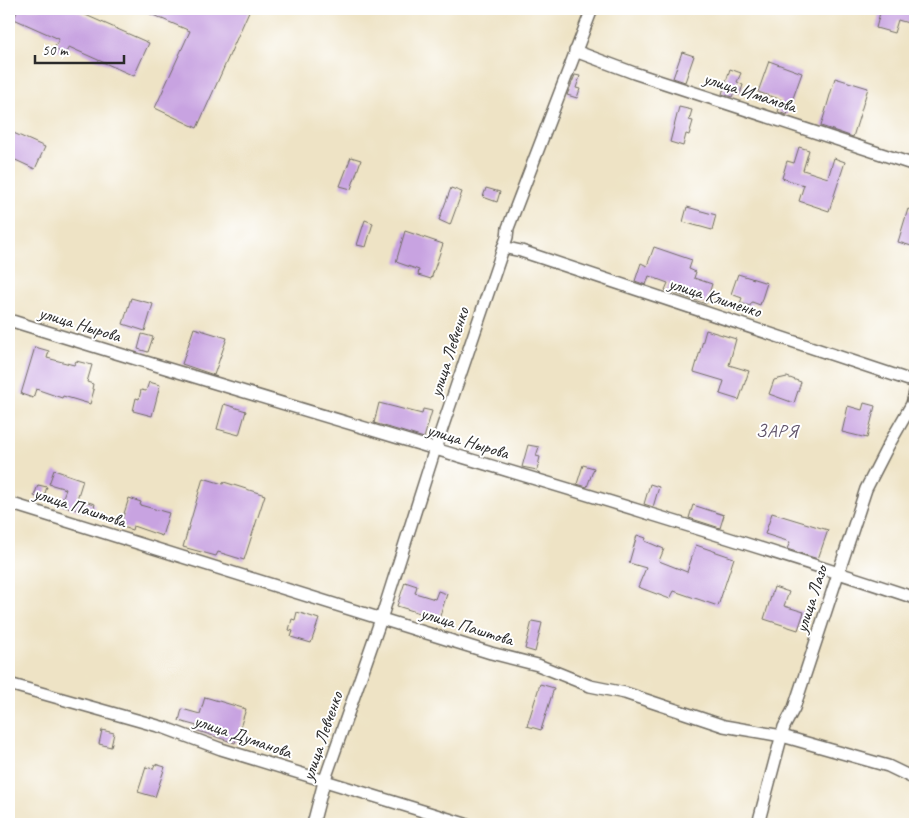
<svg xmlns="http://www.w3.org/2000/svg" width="924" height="833" font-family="Caveat,sans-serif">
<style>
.building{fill:#c8a3e1}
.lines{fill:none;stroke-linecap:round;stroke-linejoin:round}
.minor-casing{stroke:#6f6b61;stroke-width:14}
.minor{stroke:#fff;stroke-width:11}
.labels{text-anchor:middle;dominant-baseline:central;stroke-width:4;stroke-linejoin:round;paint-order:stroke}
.street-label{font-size:18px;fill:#2b2b2b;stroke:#fff}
.neighbourhood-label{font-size:19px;letter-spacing:1px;fill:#62556b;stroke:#fff}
</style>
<rect width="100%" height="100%" fill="#fff"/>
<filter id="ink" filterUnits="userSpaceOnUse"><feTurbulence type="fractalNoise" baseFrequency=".02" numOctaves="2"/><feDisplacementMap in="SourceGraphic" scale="10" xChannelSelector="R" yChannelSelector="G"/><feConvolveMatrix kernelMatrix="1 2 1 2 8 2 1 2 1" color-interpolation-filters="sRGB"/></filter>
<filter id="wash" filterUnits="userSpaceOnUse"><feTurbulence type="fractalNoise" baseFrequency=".0096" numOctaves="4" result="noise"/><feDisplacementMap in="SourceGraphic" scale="20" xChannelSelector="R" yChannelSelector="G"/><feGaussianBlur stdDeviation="1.12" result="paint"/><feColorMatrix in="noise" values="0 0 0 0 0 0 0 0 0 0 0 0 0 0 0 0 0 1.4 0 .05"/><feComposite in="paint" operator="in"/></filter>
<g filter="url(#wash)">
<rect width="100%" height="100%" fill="#eee3c5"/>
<g id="blocks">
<g class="building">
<polygon points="18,9 72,9 149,43 134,76 69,47 65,54 54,49 59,39 14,19"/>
<polygon points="139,9 250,9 197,128 155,108 190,31"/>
<polygon points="881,9 915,9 915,25 898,20 894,33 876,28"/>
<polygon points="682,52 694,56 685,82 673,78"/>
<polygon points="769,61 802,73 787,115 778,112 782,100 758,92"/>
<polygon points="730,69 741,73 737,82 743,85 740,94 734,92 732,97 722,94"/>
<polygon points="575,75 580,76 576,88 580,89 577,98 567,95"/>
<polygon points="835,78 868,88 853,137 821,126"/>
<polygon points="679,107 692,110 689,120 693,121 689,135 686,134 683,146 670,142"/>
<polygon points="9,131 45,147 35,169 9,157"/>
<polygon points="799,147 809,150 803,170 828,178 834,158 845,162 829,211 799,201 804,185 782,178 787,161 794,163"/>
<polygon points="351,157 361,160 351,189 340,186"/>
<polygon points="451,188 462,192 450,225 439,220"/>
<polygon points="486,188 500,192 497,202 483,197"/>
<polygon points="687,207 716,215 712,230 683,222"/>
<polygon points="908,209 915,212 915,247 898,242"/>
<polygon points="365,220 373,223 366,247 357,245"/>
<polygon points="405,231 443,244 431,279 418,275 419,270 396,262"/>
<polygon points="654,247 692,260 689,269 696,272 694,278 712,284 706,304 665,290 668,283 649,276 646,285 635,281 641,263 647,266"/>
<polygon points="738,274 767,283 760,305 752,302 750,306 740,303 742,298 731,294"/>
<polygon points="131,298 153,304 145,331 123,324"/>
<polygon points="194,328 227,338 214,375 182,364"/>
<polygon points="706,330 736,339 729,365 749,371 739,400 720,394 724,381 694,372"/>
<polygon points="142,334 153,337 148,352 138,349"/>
<polygon points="35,347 49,351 47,358 74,365 76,361 92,365 87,382 93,384 92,389 94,390 90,404 63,396 62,398 36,389 33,398 21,394"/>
<polygon points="787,377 801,382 794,403 769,394 774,380"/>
<polygon points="149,382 160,385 152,416 133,411 136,398 139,399 141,390 146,391"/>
<polygon points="379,403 422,414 423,409 432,411 424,438 374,423"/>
<polygon points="864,403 875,406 867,438 842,432 848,406 862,410"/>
<polygon points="224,404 246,411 239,435 217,429"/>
<polygon points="528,445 539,447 536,456 540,457 537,470 522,467"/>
<polygon points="583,465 594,468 587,487 577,484"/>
<polygon points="54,470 83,480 77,499 95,504 92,514 60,505 66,489 49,484"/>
<polygon points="203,478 223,484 224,482 265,495 244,560 218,552 216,556 183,547"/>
<polygon points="650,484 659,487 653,507 644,504"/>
<polygon points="38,485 47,487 43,499 34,496"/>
<polygon points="129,498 141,502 140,505 169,513 162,536 133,526 132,530 120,526"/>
<polygon points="693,505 724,515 720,528 689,518"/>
<polygon points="772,513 828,530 818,559 787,549 790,542 765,534"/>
<polygon points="637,535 646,538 645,541 664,549 659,561 687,572 696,545 734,558 718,606 674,591 670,599 638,587 646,568 629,563"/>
<polygon points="405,582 417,586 415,593 435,599 438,591 447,594 439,619 397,606"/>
<polygon points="774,587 789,592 784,606 804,612 798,630 764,619"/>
<polygon points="297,612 319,619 311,643 291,637 293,631 289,630 292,619 295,620"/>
<polygon points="532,621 542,623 535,652 525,649"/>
<polygon points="540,684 554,688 541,730 527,726"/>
<polygon points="205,697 246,709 235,743 195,730 197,726 179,721 182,709 200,714"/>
<polygon points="102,730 114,733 111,747 99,744"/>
<polygon points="155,764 165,767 155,797 138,792 146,767 153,769"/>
</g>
</g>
</g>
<g filter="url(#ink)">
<use href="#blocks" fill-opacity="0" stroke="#6f6b61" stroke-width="1"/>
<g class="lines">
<g class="minor-casing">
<g id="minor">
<polyline points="575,51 634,73 915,165"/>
<polyline points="503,247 521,251 915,382"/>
<path d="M9 320C310 414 615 499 915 598"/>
<polyline points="9,503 491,653 538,665 590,686 625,693 724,726 782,736 888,766 915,779"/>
<polyline points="9,684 165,728 221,749 465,824"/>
<polyline points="313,824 324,782 381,619 435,449 507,237 508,228 592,9"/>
<polyline points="758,824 784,727 794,708 866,489 888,446 912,404 915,392"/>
</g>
</g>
<use href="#minor" class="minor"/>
</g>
</g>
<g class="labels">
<g class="street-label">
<text transform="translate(750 92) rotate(18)">улица Имамова</text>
<text transform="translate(715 297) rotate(18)">улица Клименко</text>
<text transform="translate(80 324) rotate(17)">улица Нырова</text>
<text transform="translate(449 352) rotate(-72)">улица Левченко</text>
<text transform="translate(468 441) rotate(17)">улица Нырова</text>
<text transform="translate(80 507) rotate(18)">улица Паштова</text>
<text transform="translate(811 599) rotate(-72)">улица Лазо</text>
<text transform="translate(467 626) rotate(17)">улица Паштова</text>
<text transform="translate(243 736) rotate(19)">улица Думанова</text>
<text transform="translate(322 736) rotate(-71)">улица Левченко</text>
</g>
<g class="neighbourhood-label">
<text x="777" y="431">ЗАРЯ</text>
</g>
</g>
<rect width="924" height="833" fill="none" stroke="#fff" stroke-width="30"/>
<path d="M35 55v8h89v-8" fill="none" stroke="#2b2b2b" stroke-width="2.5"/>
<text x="42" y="55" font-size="15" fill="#2b2b2b" stroke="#ffffff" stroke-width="4" paint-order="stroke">50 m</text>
</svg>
